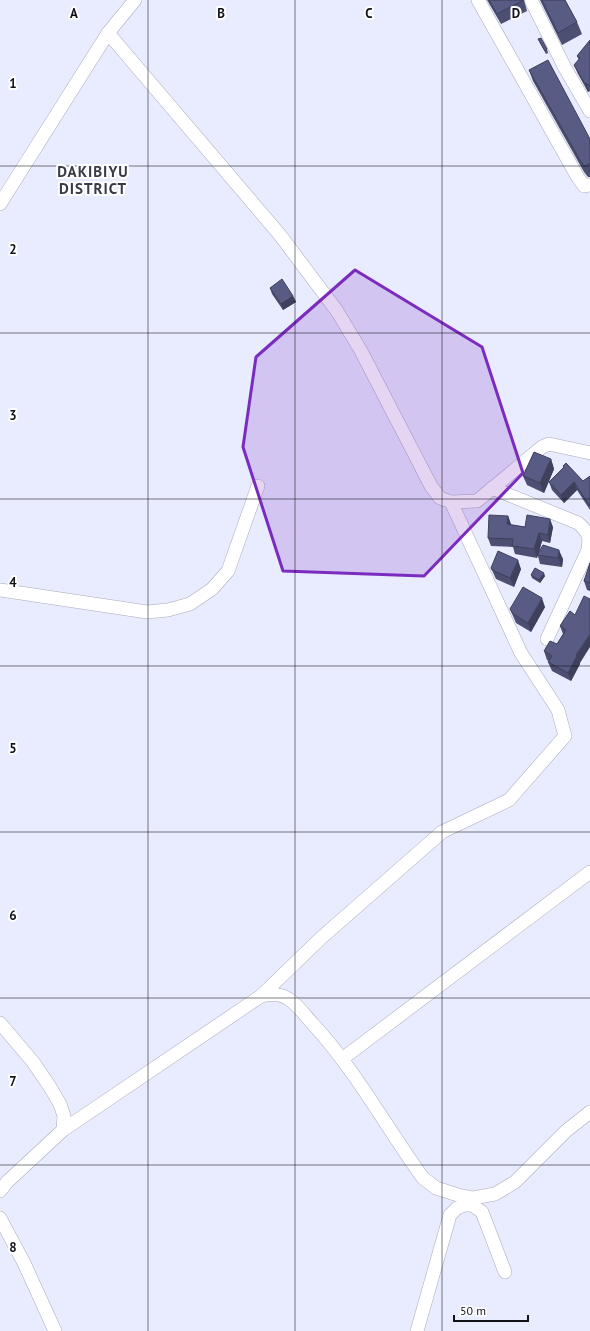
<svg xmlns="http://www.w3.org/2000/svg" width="590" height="1331" font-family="'PT Sans',sans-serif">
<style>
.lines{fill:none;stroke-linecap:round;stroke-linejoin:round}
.minor-casing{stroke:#a8aabc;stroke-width:14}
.minor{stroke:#fff;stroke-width:13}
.wall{fill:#4c4e72}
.shaded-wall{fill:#3e405c}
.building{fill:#585b84;stroke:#3e405c}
.marked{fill:#7b2cbf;fill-opacity:0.2;stroke:#7b2cbf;stroke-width:3;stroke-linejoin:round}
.grid{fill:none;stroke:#111218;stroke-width:1;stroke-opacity:0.55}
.labels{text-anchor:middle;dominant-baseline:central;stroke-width:4;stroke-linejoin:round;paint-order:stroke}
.district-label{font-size:15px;font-weight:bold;letter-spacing:1px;fill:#393a49;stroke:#fff}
.grid-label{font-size:13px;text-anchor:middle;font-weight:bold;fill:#111218;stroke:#fff;stroke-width:4;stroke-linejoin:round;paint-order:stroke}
</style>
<rect width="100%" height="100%" fill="#e9ebfe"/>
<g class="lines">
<g class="minor-casing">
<g id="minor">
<polyline points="478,0 577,176 584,186 590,185"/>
<polyline points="531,0 565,68 590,111"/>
<polyline points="108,33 280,235 337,311 361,351 431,486 440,498 451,502 477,501 542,447 549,444 590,453"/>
<polyline points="0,204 108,33 135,0"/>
<path d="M492 488 578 523C589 533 590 536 588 550L547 639"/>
<polyline points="0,590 147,612 168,610 190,604 212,589 228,571 258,486"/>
<polyline points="261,996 321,938 442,832 509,800 565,736 558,710 521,653 451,502"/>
<polyline points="0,1023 33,1062 50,1087 60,1104 64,1116 63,1130 7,1182 0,1191"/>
<polyline points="342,1059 590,872"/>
<path d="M63 1130 261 996C271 994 281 993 290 1000 299 1006 306 1017 313 1024 356 1071 386 1127 423 1178L436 1188 458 1195 473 1198 495 1194 515 1182 566 1131 590 1112"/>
<polyline points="0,1218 24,1263 55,1331"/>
<polyline points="417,1331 450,1215 457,1208 465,1205 472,1205 482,1212 505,1272"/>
</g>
</g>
<use href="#minor" class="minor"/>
</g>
<g class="wall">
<polygon points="487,0 524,0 527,11 501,24"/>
<polygon points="540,0 565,0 577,22 582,34 562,45"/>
<polygon points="538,39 547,49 548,53 546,54"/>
<polygon points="590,40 590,92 589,91 588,92 578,74 574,65 579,60 577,56"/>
<polygon points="529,70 590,139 590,177 588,177 584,172 533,81"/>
<polygon points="270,288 293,296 296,302 283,310 272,294"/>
<polygon points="551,459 554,469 544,493 527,485 523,476"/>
<polygon points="563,466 583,481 590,476 590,510 577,490 564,503 552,490 549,482 564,468"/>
<polygon points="508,516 511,525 525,527 553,527 550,543 542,541 539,552 543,545 563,559 562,567 540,564 538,556 537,558 515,554 513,547 491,546 488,538"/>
<polygon points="590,563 590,591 587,590 584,581"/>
<polygon points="491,568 521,569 514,587 496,579"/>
<polygon points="531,575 545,576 540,583 532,578"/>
<polygon points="545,607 531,632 516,623 510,609"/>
<polygon points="570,611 580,664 571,681 552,671 548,662 549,661 547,660 544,651 557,644 563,634 560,626"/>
</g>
<g class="shaded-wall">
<polygon points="586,83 589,91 588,92 585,84"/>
<polygon points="293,296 296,302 283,310 281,304"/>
<polygon points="551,459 554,469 544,493 540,483"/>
<polygon points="574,482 577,490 564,503 561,495"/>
<polygon points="508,516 511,524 510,533 507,524"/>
<polygon points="550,519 553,527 550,543 548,535"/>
<polygon points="539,533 542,541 538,555 537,555 537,558 534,549"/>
<polygon points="559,550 563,559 562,567 558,558"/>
<polygon points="518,560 521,569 514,587 510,578"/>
<polygon points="544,573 545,576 540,583 539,580"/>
<polygon points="542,598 545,607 531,632 528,623"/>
<polygon points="590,634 590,647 580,663 580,664 571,681 568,673 576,655"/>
</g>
<g class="building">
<polygon points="489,0 524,0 497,14"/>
<polygon points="542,0 565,0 577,22 558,33"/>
<polygon points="541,38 547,49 545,51 538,39"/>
<polygon points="590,40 590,86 586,83 585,84 574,65 580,58 577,56"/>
<polygon points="548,60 590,139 590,163 585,166 584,166 580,160 529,70"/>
<polygon points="282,279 293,296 281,304 270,288"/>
<polygon points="534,452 551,459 540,483 523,476"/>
<polygon points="566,463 583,481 590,476 590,504 589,505 574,482 561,495 549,482 564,467 563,466"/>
<polygon points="489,515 508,516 507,524 525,527 527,515 550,519 548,535 539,533 534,549 512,546 513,539 488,538"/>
<polygon points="543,545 559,550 558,558 537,555"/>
<polygon points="498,551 518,560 510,578 492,570 491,568"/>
<polygon points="590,563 590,583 584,581"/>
<polygon points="535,568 544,573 539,580 531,575"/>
<polygon points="523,587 542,598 528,623 513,614 510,609"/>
<polygon points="584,596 590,599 590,634 576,655 577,656 568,673 548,662 552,656 544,651 550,641 557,644 566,630 560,626 570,611 575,615"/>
</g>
<path class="marked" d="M355 270 482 347 523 473 424 576 283 571 243 447 256 357Z"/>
<path class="grid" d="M148 0V1331M295 0V1331M442 0V1331M0 166H590M0 333H590M0 499H590M0 666H590M0 832H590M0 998H590M0 1165H590"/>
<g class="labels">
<g class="district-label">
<text x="93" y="171">DAKIBIYU<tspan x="93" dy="17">DISTRICT</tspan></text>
</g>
</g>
<g class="grid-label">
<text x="74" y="18">A</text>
<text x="221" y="18">B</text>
<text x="369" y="18">C</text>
<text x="516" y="18">D</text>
<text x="13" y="88">1</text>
<text x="13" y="254">2</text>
<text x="13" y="420">3</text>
<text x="13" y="587">4</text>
<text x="13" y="753">5</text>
<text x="13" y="920">6</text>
<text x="13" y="1086">7</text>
<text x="13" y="1252">8</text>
</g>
<path d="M454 1315v6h74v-6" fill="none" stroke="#111218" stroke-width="2"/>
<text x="460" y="1315" font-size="12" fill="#111218" stroke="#ffffff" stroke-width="3" paint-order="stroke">50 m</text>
</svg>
